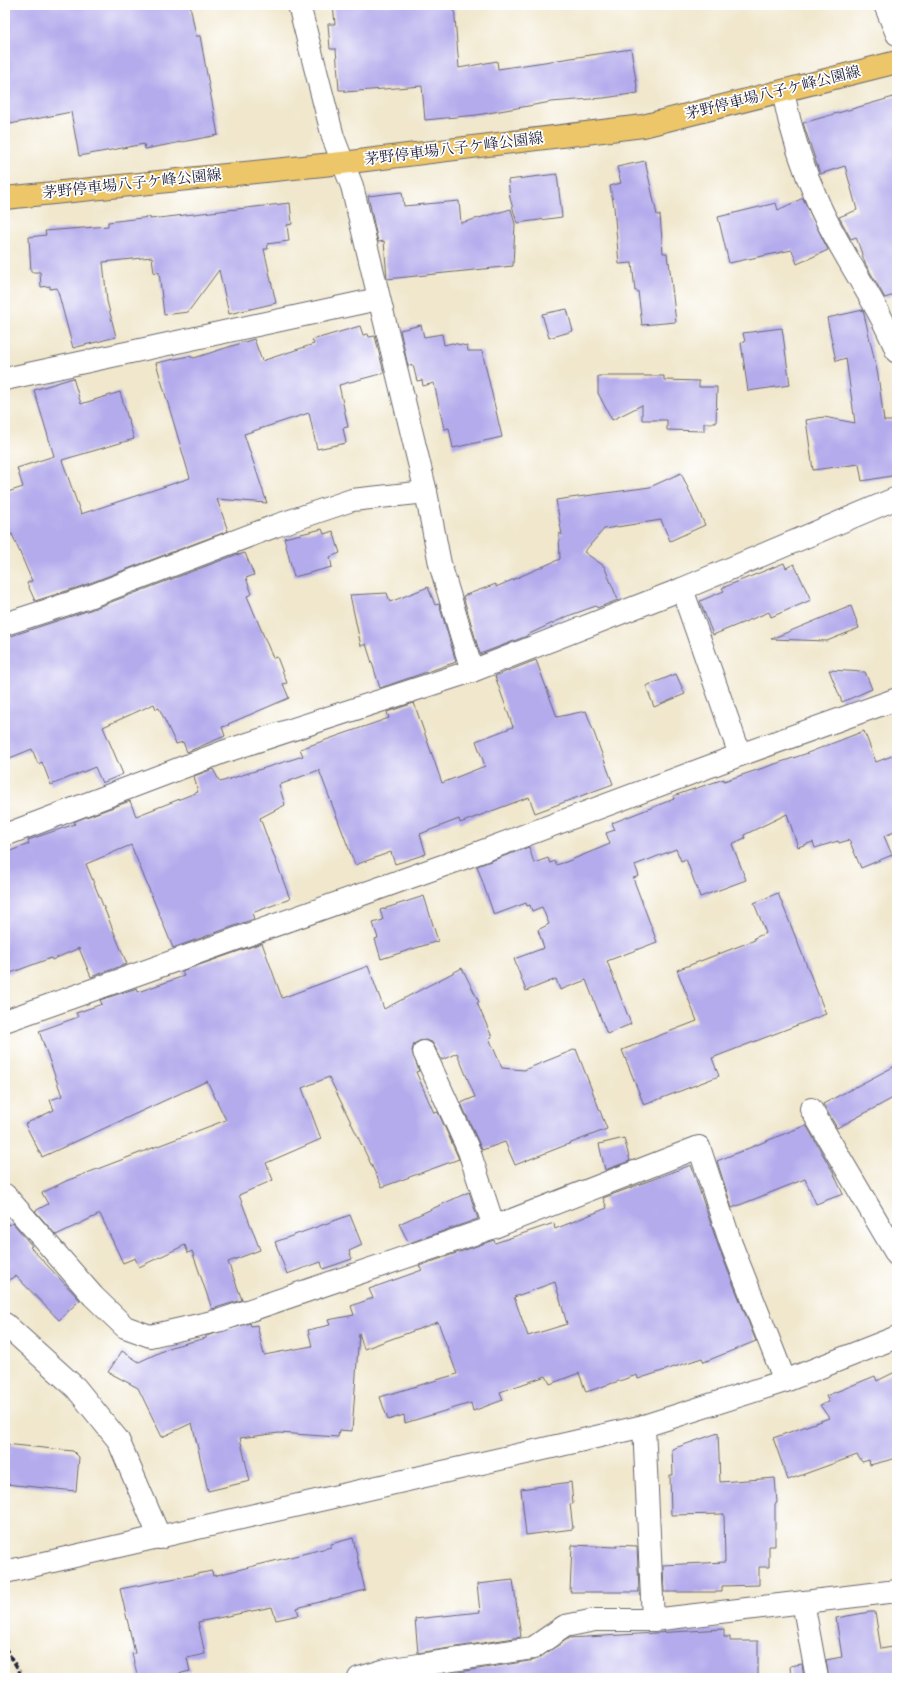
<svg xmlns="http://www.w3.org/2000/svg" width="902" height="1683" font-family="'IM FELL DW Pica','Noto Serif JP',serif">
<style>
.building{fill:#b4abec;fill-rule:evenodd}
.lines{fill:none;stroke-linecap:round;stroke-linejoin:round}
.minor-casing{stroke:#6a676e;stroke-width:24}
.major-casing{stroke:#6a676e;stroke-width:24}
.minor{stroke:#fff;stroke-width:22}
.major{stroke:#ecc669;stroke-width:22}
.rail{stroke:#22223b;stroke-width:3;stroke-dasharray:6 3;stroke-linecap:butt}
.labels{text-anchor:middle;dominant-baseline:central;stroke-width:3.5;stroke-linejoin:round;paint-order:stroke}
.street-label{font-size:15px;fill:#22223b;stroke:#fff}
</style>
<rect width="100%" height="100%" fill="#fff"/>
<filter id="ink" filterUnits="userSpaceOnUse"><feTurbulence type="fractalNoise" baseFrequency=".025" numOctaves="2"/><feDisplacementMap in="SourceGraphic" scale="8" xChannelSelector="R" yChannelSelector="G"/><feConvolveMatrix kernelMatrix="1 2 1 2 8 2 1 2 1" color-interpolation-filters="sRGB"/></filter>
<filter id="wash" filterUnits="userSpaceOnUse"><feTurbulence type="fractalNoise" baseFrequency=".012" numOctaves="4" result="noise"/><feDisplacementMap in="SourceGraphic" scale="16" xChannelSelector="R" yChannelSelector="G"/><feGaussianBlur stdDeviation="0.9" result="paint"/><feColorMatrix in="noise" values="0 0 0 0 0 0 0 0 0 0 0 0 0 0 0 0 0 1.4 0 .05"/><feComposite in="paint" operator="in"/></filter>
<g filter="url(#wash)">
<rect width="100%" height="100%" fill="#f0e7cc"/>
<g id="blocks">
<g class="building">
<polygon points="5,5 190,5 196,36 200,36 218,135 145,149 144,144 79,156 71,112 5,125"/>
<polygon points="333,5 454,5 459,68 497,61 498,69 631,49 638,93 604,98 551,102 477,115 425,120 422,86 345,92 345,90 339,90 336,49 330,49 328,24 335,24"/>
<polygon points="897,96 897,294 885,298 865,263 856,237 851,239 839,217 857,210 845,166 820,174 803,123"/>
<polygon points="645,161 657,215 660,215 663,253 667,253 668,263 669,262 676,322 642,325 638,291 635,291 632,263 619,264 614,207 610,186 621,183 617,167"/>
<polygon points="557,174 562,217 517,223 510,198 508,180"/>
<polygon points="402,192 404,206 459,201 461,223 511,209 515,224 513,266 387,279 384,241 378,242 368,196"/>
<polygon points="803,198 828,250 797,264 792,250 729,263 718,217 776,203 778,210"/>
<polygon points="290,203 292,224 287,225 289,241 267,244 268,249 264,249 276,303 229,314 219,270 188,312 164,315 159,272 154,273 152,257 103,262 107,301 116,337 73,348 57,288 50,289 50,286 41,287 40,272 31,272 29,237 46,235 45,231 108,226 108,222 150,217 150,219"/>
<polygon points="567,309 573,331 549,338 542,314"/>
<polygon points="863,310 878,375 884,421 897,421 897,475 862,481 859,464 813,470 806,420 824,417 855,423 846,358 836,361 827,318"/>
<polygon points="421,325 424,337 442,334 444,345 452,343 467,346 468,351 482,351 502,437 453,448 449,428 444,429 434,383 423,386 422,380 417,381 413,365 408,366 400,330"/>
<polygon points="360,326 363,335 368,334 369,337 375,336 384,373 339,385 348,427 343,428 346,443 317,449 309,413 244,434 267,503 217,499 228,531 82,586 35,601 27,583 32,581 12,534 5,536 5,493 23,487 17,468 54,456 34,390 73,378 81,404 120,392 134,439 62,460 81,514 190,478 156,363 189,356 194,358 254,339 262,361 314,344 312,340"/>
<polygon points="782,328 790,385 748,391 741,343 745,342 743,333"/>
<polygon points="598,376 664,376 664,380 699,381 699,387 717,387 716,423 704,423 704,431 667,430 667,420 642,420 642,405 612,420 598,393"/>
<polygon points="681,473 705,525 670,541 661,520 604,529 584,552 604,566 618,600 597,608 596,606 568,616 527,635 527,636 480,654 463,596 496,584 496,587 560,559 559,533 562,535 556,500 650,487"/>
<polygon points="322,529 324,534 333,531 340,553 330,557 332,567 294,577 284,538"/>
<polygon points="245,553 254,575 246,578 252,594 247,596 273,658 277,657 287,683 283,684 289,698 228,724 229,725 222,727 225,736 187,752 183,742 176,744 159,708 156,709 154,704 103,727 123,774 102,783 95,767 51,785 42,762 38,764 32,749 5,760 5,638 90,610 238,554 238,555"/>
<polygon points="784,563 786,568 794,564 811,600 771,617 769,612 713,635 700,601 724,591 722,588"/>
<polygon points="428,587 435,605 439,604 456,662 380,688 366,644 361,646 350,595 387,593 390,602"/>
<polygon points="851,606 859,628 827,641 771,639"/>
<polygon points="536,660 557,717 586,711 613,784 535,813 529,797 460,823 459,819 420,834 426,854 395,864 391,852 355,865 319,770 279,785 285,805 260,818 290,899 252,913 254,919 173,948 131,845 86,864 127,964 91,977 79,948 52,960 51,958 5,975 5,853 29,844 28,840 75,824 74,822 78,820 130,801 136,816 198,792 194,776 213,769 220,782 303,756 300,749 389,718 387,712 414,703 442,783 485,766 476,741 513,727 495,676"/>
<polygon points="829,670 865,672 872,689 842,702"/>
<polygon points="676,674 685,694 654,707 646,686"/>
<polygon points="864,731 876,762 897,754 897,831 884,836 892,855 861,868 849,840 839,843 838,841 815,848 813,842 798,847 787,814 744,835 745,838 732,844 746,880 700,897 686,859 681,861 676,849 635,865 639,876 633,878 657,942 607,961 631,1024 607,1034 586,980 560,990 556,979 526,991 514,959 544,948 538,930 549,924 542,907 532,911 530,905 527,906 526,903 494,915 477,866 529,847 534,863 548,858 550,863 555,861 556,865 566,862 610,844 606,833 615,830 612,823 674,799 673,796 724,779 724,781 805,754"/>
<polygon points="778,893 826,1014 712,1058 719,1076 644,1105 622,1050 697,1021 677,970 755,940 754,938 766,933 754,903"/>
<polygon points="424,896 438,941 381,959 375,939 378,938 373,923 383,920 380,910"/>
<polygon points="262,943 282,998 368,966 384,1009 462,968 479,1002 477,1003 492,1037 489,1038 502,1068 524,1070 576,1049 607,1129 515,1165 505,1142 482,1150 461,1103 475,1097 457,1053 442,1060 432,1042 426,1040 419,1041 414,1044 412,1051 419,1071 416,1072 434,1113 438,1112 459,1159 382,1187 329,1077 302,1088 321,1139 266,1163 273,1180 239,1195 260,1250 228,1262 242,1300 212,1309 192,1251 188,1253 185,1245 139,1267 135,1258 123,1263 100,1214 56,1235 35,1211 48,1204 42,1193 66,1181 226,1120 207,1081 42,1157 25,1124 54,1110 50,1100 62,1096 39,1031 78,1017 76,1013 102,1004 100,1000 137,988 138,992 158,985 184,976 182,971"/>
<polygon points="897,1065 897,1096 837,1128 823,1104"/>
<polygon points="806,1125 833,1172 843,1194 816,1204 805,1179 732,1208 717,1161"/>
<polygon points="624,1138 630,1161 605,1170 599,1144"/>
<path d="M691 1165 719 1248 756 1341 704 1362 702 1358 638 1379 637 1375 586 1392 579 1373 550 1384 546 1376 500 1392 503 1400 473 1411 471 1403 405 1423 404 1415 388 1420 380 1397 457 1374 438 1322 364 1349 359 1333 352 1431 339 1430 338 1437 279 1433 240 1438 250 1481 208 1491 192 1423 162 1437 138 1388 108 1372 122 1351 139 1362 171 1347 206 1338V1336L250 1323 251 1326 257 1325 264 1355 312 1346 308 1330 330 1325 328 1320 354 1315 351 1306 373 1298 369 1289 422 1270 419 1266 494 1240 495 1243 554 1223 555 1229 607 1208 603 1198ZM555 1282 567 1324 528 1336 514 1297Z"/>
<polygon points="469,1192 478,1219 409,1243 399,1224"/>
<polygon points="350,1215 362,1245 349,1251 352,1259 323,1269 321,1262 287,1274 275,1242"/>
<polygon points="5,1221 9,1225 13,1223 32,1246 30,1247 80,1300 59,1320 16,1276 5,1282"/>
<polygon points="897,1371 897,1458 870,1465 869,1460 862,1462 857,1455 788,1480 773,1438 829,1418 820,1405 829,1402 826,1396 875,1376 877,1381"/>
<polygon points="718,1433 720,1482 775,1478 777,1503 775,1504 775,1546 769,1546 769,1567 759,1567 759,1585 722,1586 722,1592 664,1592 663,1565 725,1562 724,1514 671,1515 670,1475 673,1475 672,1449"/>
<polygon points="5,1444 73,1451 79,1457 76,1491 5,1484"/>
<polygon points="571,1482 573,1503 570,1504 573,1529 526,1535 521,1489"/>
<polygon points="353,1538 365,1590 297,1608 299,1615 276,1620 272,1607 198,1622 205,1654 187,1658 190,1671 162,1678 138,1678 132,1654 135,1653 120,1589 212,1571 213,1576 331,1547 331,1544"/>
<polygon points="572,1545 616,1547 616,1545 637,1546 639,1592 570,1592"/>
<polygon points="513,1580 521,1637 418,1653 415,1619 480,1612 477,1584"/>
<polygon points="870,1612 875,1612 881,1649 897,1646 897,1678 829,1678 826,1660 842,1657 836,1618"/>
<polygon points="724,1629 724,1637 730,1637 730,1641 758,1641 758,1677 421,1678 535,1660 569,1638"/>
<polygon points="802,1664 804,1678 791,1678 790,1666"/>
</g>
</g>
</g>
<g filter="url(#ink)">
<use href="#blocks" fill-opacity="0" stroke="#6a676e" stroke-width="1"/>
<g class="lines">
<g class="minor-casing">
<g id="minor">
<polyline points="299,5 333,137 352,186 426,492 440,564 472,671"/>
<polyline points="885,5 897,34"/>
<path d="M783 92C791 133 803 169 820 207 843 257 877 301 897 352"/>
<polyline points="5,379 378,299"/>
<polyline points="682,589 740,755"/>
<polyline points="5,624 86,598 275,526 352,500 426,492"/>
<polyline points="5,835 223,752 472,671 682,589 897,498"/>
<polyline points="5,1021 456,861 740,755 897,699"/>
<polyline points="424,1052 469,1151 494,1227"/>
<polyline points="811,1109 897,1255"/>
<polyline points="5,1195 93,1296 125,1327 150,1336 221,1320 494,1227 699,1147 731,1244 785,1381"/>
<polyline points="5,1324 76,1388 118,1440 160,1538"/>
<polyline points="644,1426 653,1620"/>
<polyline points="5,1572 644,1426 785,1381 897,1337"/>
<polyline points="803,1602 817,1678"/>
<polyline points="359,1678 386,1670 533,1648 565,1626 595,1620 653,1620 897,1591"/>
</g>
</g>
<g class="major-casing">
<polyline id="major" points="5,198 342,163 643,126 897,62"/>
</g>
<use href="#minor" class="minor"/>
<use href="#major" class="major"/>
<polyline class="rail" points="5,1647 23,1678"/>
</g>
</g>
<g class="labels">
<g class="street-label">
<text transform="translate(773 93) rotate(-14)">茅野停車場八子ケ峰公園線</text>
<text transform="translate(454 149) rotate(-7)">茅野停車場八子ケ峰公園線</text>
<text transform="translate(132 184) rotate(-6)">茅野停車場八子ケ峰公園線</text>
</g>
</g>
<rect width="902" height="1683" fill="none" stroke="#fff" stroke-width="20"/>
</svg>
